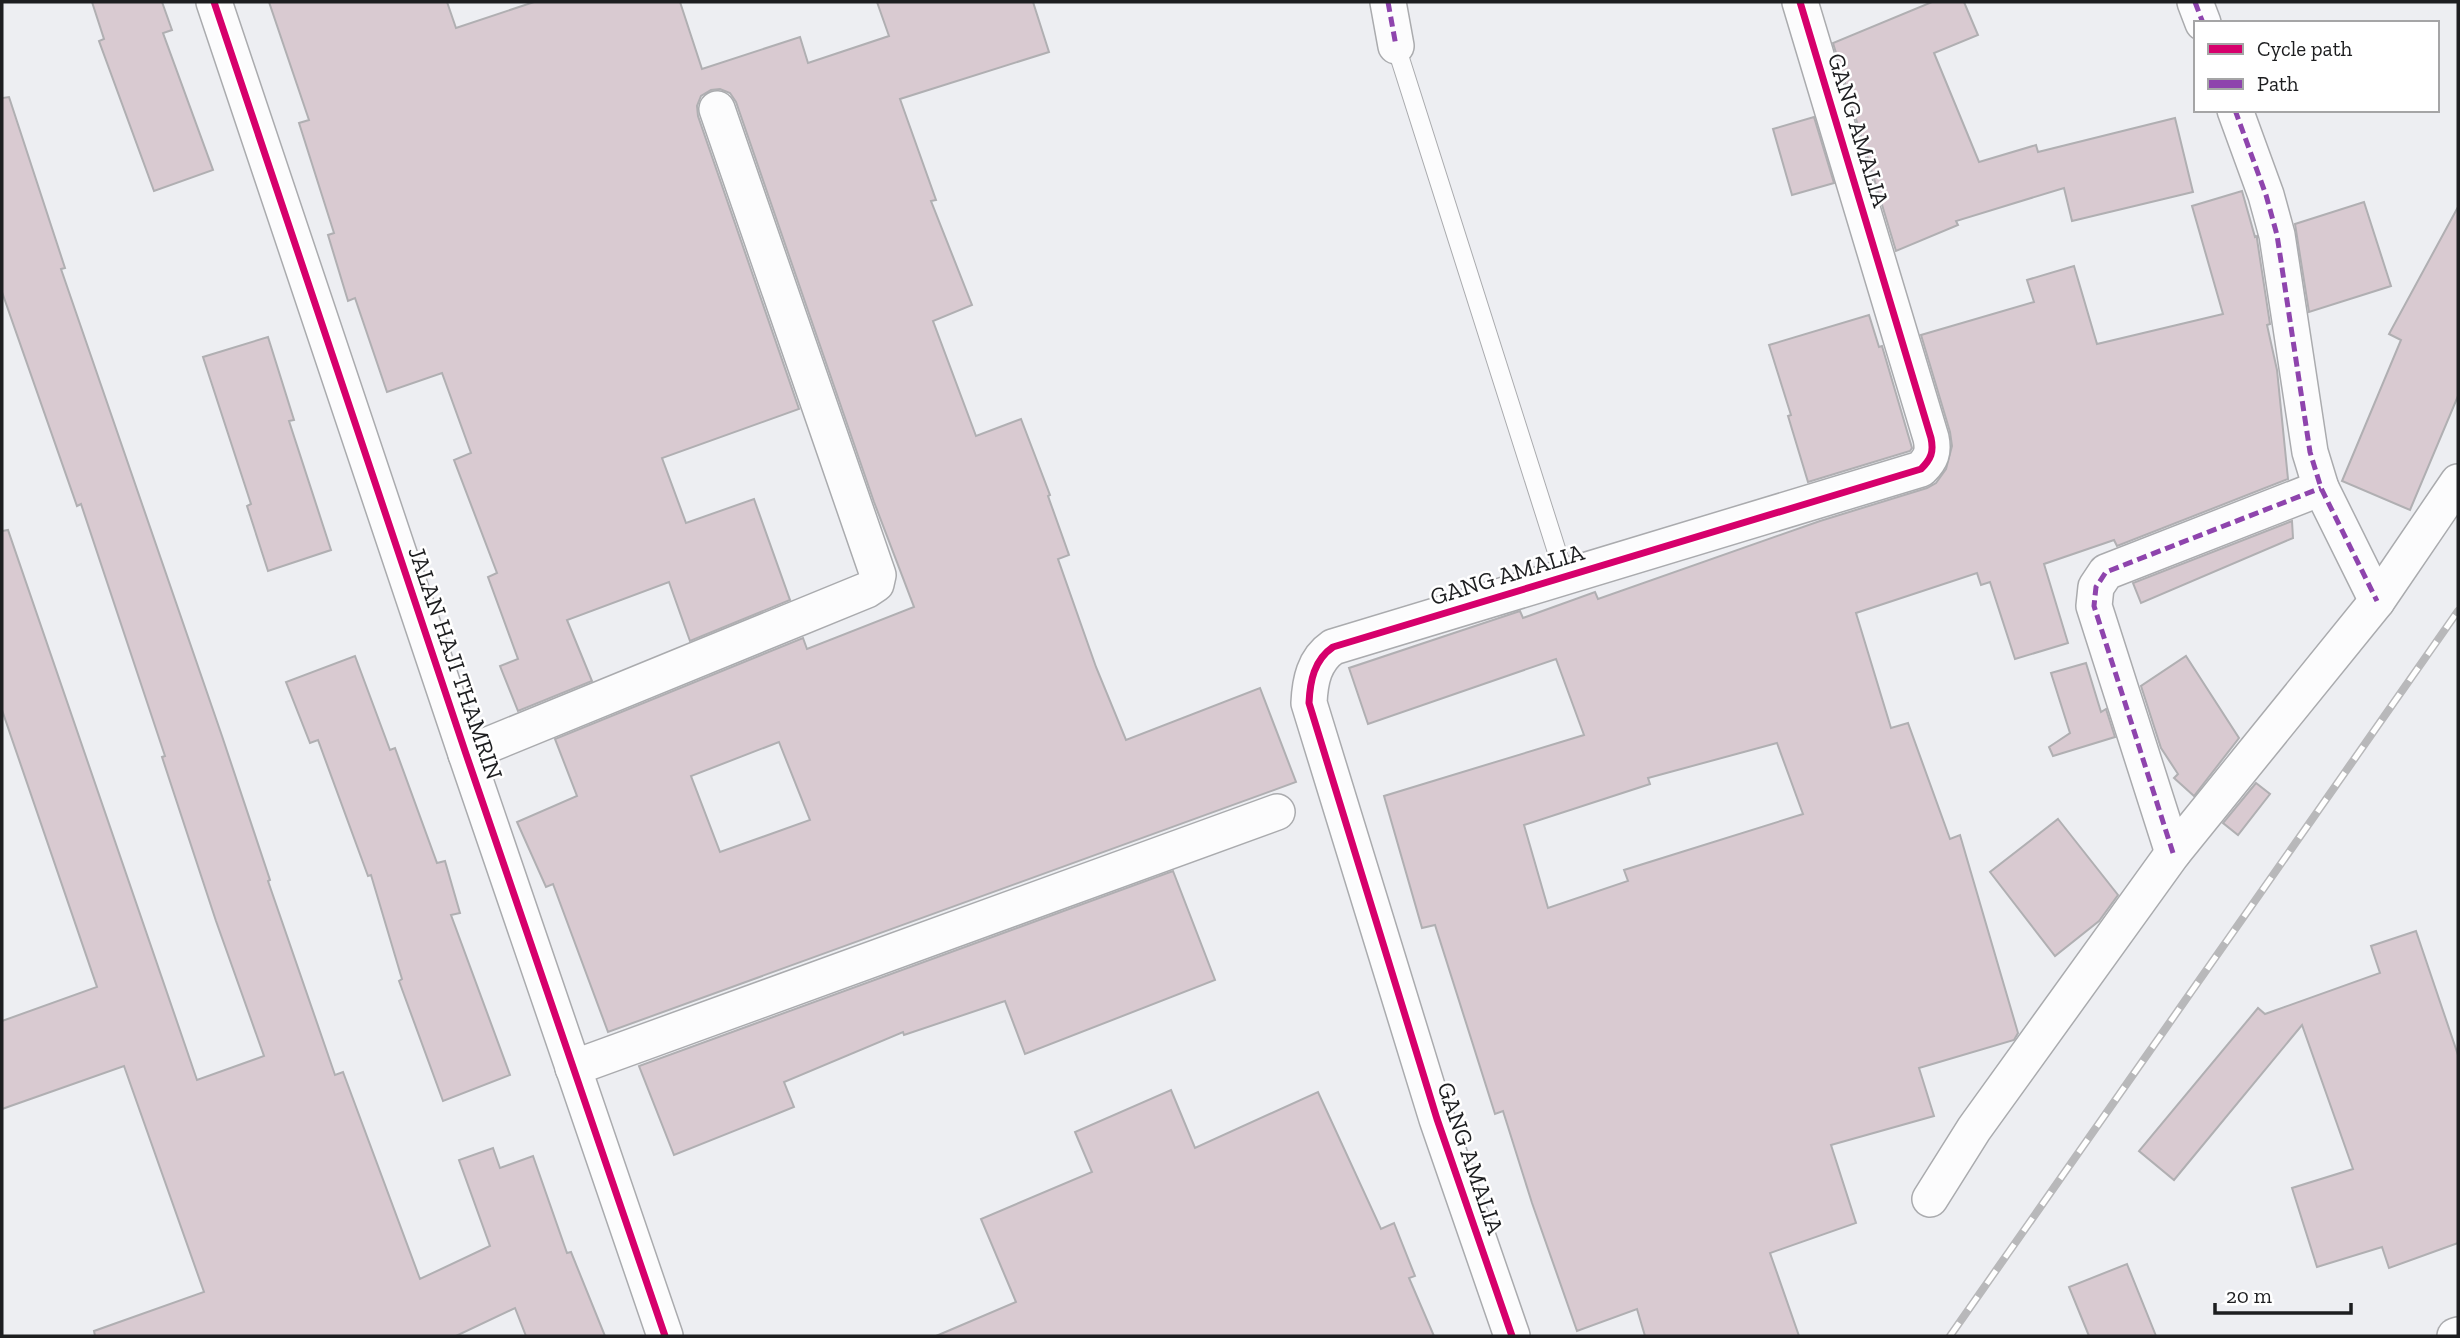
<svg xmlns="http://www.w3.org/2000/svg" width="2460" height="1338" font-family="'Zilla Slab',serif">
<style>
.building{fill:#d9cad1;stroke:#b0afb2;stroke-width:2;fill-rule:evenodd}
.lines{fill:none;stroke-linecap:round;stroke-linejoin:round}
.lane-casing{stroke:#aaabae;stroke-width:20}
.street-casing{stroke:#aaabae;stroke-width:38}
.lane{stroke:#fcfcfd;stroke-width:18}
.street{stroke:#fcfcfd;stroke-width:35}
.rail-casing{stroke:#b8b8ba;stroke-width:8}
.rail{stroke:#fff;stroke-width:5;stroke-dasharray:16;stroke-linecap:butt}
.quiet{stroke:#8e44ad;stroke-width:5;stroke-dasharray:10 5;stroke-linecap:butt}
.cycleway-casing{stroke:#fff;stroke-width:11}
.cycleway{stroke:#d6006c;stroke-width:7}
.labels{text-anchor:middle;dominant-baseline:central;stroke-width:5;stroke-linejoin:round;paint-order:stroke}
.street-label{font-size:24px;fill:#1d1e20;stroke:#fff}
</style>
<rect width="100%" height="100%" fill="#edeef2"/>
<g class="building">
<polygon points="92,2 162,2 172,30 163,33 213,170 154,191 99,41 104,39"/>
<path d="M269 2H447L456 28 534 2H680L702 69 800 37 808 63 889 36 877 2H1033L1049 52 900 99 936 200 931 201 972 305 933 321 976 436 1021 419 1050 495 1048 496 1069 555 1058 559 1096 667 1126 740 1260 688 1296 782 608 1032 553 884 546 887 517 822 577 796 555 739 803 638 807 649 914 607 874 502 736 102 730 93 720 89 711 90 701 96 697 106 698 116 799 409 662 458 686 523 754 499 790 600 690 641 669 582 567 620 592 681 518 711 500 666 518 659 488 577 497 573 454 460 471 453 442 373 387 392 355 298 348 301 328 235 334 233 299 123 309 120ZM779 742 810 820 720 852 691 776Z"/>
<polygon points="1932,2 1964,2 1978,35 1934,53 1979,162 2036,145 2038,152 2175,118 2193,192 2072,221 2064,188 1956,221 1958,225 1896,251 1833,43"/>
<polygon points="9,97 65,268 61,269 222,736 270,880 268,881 335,1075 343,1072 420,1279 490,1246 459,1160 493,1148 500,1168 533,1156 567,1253 571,1252 605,1336 526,1336 515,1308 456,1336 95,1336 94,1331 204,1292 124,1066 2,1109 2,1021 97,987 2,710 2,531 8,530 197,1080 264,1056 216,921 162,757 165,756 81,504 77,506 2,292 2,98"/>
<polygon points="1814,117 1834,183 1792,195 1773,129"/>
<path d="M2242 191 2255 237 2257 236V239L2270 324 2267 325 2277 370 2288 479 2117 546 2114 540 2044 564 2068 643 2015 659 1990 582 1981 585 1977 573 1856 613 1891 728 1908 723 1950 839 1960 835 2018 1033 2014 1040 1919 1068 1934 1116 1831 1145 1856 1223 1770 1253 1799 1336H1645L1637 1309 1577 1331 1532 1203 1503 1111 1495 1114 1435 925 1422 928 1384 796 1584 735 1556 659 1368 724 1349 668 1520 611 1523 618 1595 592 1598 599 1820 521 1927 488 1936 483 1946 469 1952 446 1950 432 1921 335 2034 302 2027 280 2074 266 2097 344 2223 314 2192 206ZM1777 743 1803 814 1624 870 1628 881 1548 908 1524 825 1650 784 1648 778Z"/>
<polygon points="2364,202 2391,286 2309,312 2295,224"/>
<polygon points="2458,207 2458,396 2410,510 2342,481 2401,340 2389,334"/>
<polygon points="1869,315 1879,347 1882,346 1912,448 1910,451 1808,482 1788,416 1791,415 1769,345"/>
<polygon points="268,337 294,420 289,421 331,550 268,571 247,506 251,504 203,357"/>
<polygon points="2292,521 2293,538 2141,603 2133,583"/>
<polygon points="355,656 390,750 395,748 437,863 445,861 460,913 451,915 510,1075 443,1101 399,981 402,979 371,875 368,876 318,740 310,743 286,682"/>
<polygon points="2186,656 2239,738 2194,796 2174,778 2178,774 2161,748 2141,686"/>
<polygon points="2086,663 2101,712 2106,709 2115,737 2053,756 2049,747 2070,733 2051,673"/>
<polygon points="2256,783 2270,794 2238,835 2223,823"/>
<polygon points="2058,819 2118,895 2099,921 2055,956 1990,872"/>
<polygon points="1173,871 1215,980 1025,1054 1005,1001 904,1035 903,1032 784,1082 794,1107 674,1155 639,1066"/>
<polygon points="2416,931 2458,1055 2458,1243 2389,1268 2382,1247 2317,1267 2292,1188 2353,1169 2302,1025 2174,1180 2139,1151 2258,1008 2265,1014 2380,973 2371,946"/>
<polygon points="1171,1090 1195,1148 1318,1092 1381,1229 1394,1223 1415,1276 1409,1278 1434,1336 936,1336 1016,1302 981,1219 1092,1172 1075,1132"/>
<polygon points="2127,1264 2156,1336 2089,1336 2069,1287"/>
</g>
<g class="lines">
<g class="lane-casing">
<polyline id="lane" points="1396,46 1565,577"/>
</g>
<g class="street-casing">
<g id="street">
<polyline points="214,2 466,754 665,1336"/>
<polyline points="1388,2 1396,46"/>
<polyline points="2195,2 2203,23"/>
<polyline points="2235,110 2266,195 2277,235 2310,452 2321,488 2377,601"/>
<polyline points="466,754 867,590 876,584 878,575 717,109"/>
<polyline points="2173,853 2094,606 2096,587 2106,572 2321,488"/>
<polyline points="573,1068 1277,812"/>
<polyline points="1930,1199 1974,1129 2173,853 2377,601 2458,482"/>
<path d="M1512 1336 1437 1119 1309 703C1310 681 1314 660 1333 647L1921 469C1931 459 1934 452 1931 438L1800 2"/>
<polyline points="2455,1336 2458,1335"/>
</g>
</g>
<use href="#lane" class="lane"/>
<use href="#street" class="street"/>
<g class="rail-casing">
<polyline id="rail" points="1950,1336 2458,611"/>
</g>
<use href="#rail" class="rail"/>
<g class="quiet">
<polyline points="1388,2 1396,46"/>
<polyline points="2195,2 2203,23"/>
<polyline points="2235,110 2266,195 2277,235 2310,452 2321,488 2377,601"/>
<polyline points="2173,853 2094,606 2096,587 2106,572 2321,488"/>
</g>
<g class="cycleway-casing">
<g id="cycleway">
<polyline points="214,2 466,754 665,1336"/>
<path d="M1512 1336 1437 1119 1309 703C1310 681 1314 660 1333 647L1921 469C1931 459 1934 452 1931 438L1800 2"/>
</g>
</g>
<use href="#cycleway" class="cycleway"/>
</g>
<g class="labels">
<g class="street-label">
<text transform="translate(1859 130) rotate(73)">GANG AMALIA</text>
<text transform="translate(1507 574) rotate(-17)">GANG AMALIA</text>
<text transform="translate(456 663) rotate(71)">JALAN HAJI THAMRIN</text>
<text transform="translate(1471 1158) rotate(71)">GANG AMALIA</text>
</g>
</g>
<rect width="2460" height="1338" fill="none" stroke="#1d1e20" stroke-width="7"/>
<rect x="2194" y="21" width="245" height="91" fill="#ffffff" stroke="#a5a5a6" stroke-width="2"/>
<rect x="2208" y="44" width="35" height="10" fill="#d6006c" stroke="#a5a5a6" stroke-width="2"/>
<text x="2257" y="56" font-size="21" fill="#1d1e20">Cycle path</text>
<rect x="2208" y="79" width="35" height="10" fill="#8e44ad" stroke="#a5a5a6" stroke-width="2"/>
<text x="2257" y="91" font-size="21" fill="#1d1e20">Path</text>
<path d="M2215 1303v10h136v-10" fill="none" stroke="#1d1e20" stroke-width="3.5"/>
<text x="2226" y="1303" font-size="21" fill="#1d1e20" stroke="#ffffff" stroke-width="5" paint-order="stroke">20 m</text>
</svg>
